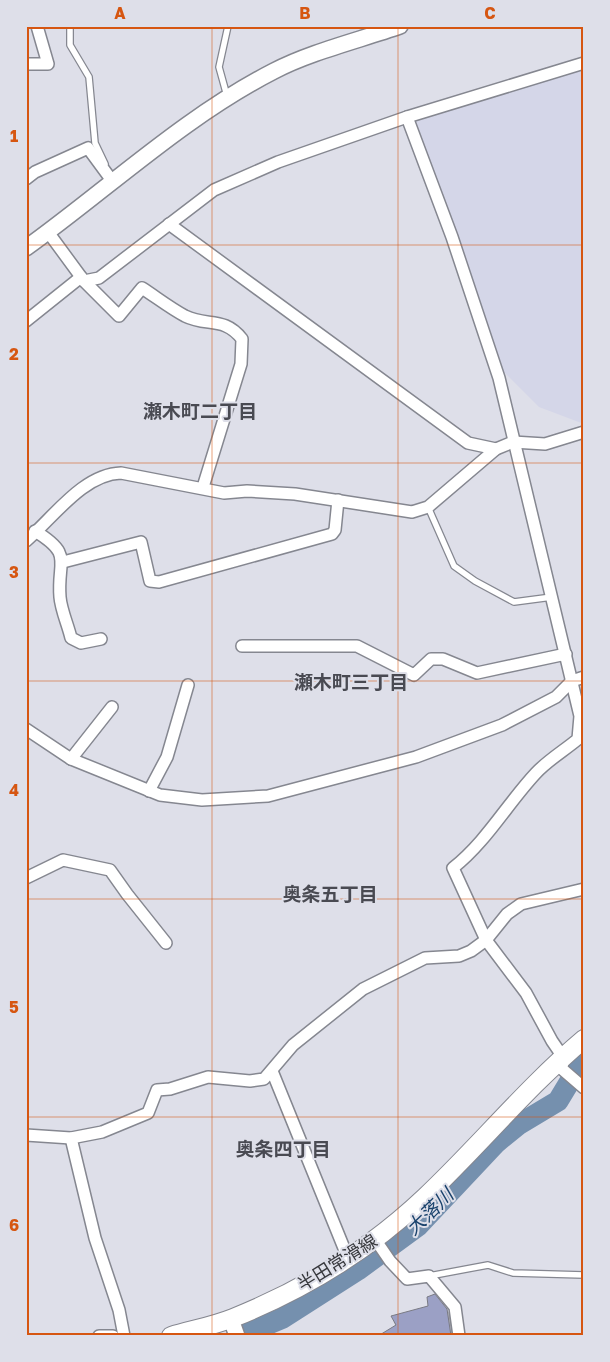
<svg xmlns="http://www.w3.org/2000/svg" width="610" height="1362" font-family="'Golos Text','Noto Sans JP',sans-serif">
<style>
.built{fill:#d4d6e8}
.lines{fill:none;stroke-linecap:round;stroke-linejoin:round}
.river{stroke:#7590ae;stroke-width:21}
.building{fill:#9ba0c5;stroke:#797a84;filter:url(#shadow)}
.lane-casing{stroke:#858790;stroke-width:8}
.street-casing{stroke:#858790;stroke-width:14}
.secondary-casing{stroke:#858790;stroke-width:18}
.primary-casing{stroke:#858790;stroke-width:20}
.lane{stroke:#fff;stroke-width:5.5}
.street{stroke:#fff;stroke-width:11}
.secondary{stroke:#fff;stroke-width:15}
.primary{stroke:#fff;stroke-width:18}
.grid{fill:none;stroke:#d65611;stroke-width:1;stroke-opacity:0.55}
.labels{text-anchor:middle;dominant-baseline:central;stroke-width:4;stroke-linejoin:round;paint-order:stroke}
.street-label{font-size:18px;fill:#37383c;stroke:#dedfe9}
.neighbourhood-label{font-size:19px;font-weight:bold;fill:#494a52;stroke:#dedfe9}
.water-label{font-size:19px;font-style:italic;fill:#19426c;stroke:#dedfe9}
.neatline{fill:none;stroke:#d65611;stroke-width:2}
.grid-label{font-size:16px;text-anchor:middle;font-weight:bold;fill:#d65611}
</style>
<defs>
<filter id="shadow"><feDropShadow dx="3" dy="5.5" stdDeviation="0" flood-color="#0004"/></filter>
</defs>
<rect width="100%" height="100%" fill="#dedfe9"/>
<polygon class="built" points="584,63 584,424 539,407 494,362 407,117"/>
<g class="lines">
<polyline class="river" points="247,1333 283,1318 358,1270 418,1226 496,1143 518,1125 558,1101 584,1058"/>
</g>
<polygon class="building" points="435,1294 447,1309 451,1336 378,1336 396,1325 391,1316 428,1306 427,1297"/>
<g class="lines">
<g class="lane-casing">
<g id="lane">
<polyline points="70,26 70,45 89,77 95,143 105,164"/>
<polyline points="227,96 219,67 228,26"/>
<polyline points="428,507 454,566 475,581 514,602 552,597"/>
<polyline points="429,1276 488,1265 513,1273 584,1275"/>
</g>
</g>
<g class="street-casing">
<g id="street">
<polyline points="26,64 48,64 37,26"/>
<path d="M407 117 452 237 499 378 580 716 578 739C565 750 548 760 536 773 507 804 487 841 453 868L486 940 526 993 552 1041 563 1057 562 1069 584 1088"/>
<polyline points="26,179 35,172 88,148 113,182"/>
<polyline points="169,224 468,443 496,449"/>
<polyline points="48,232 84,281 99,278 214,190 278,162 407,117 584,63"/>
<path d="M84 281 119 316 142 288C156 297 170 308 185 316 207 327 224 316 242 339L241 364 203 487"/>
<polyline points="26,321 81,277"/>
<path d="M35 531C74 555 57 560 60 597 61 610 68 625 71 638L81 643 101 639"/>
<path d="M26 541C53 518 83 474 121 473L224 493 247 491 295 494 412 512 428 507 496 449 513 442 545 444 584 432"/>
<polyline points="63,562 141,542 150,581 159,582 332,534 335,530 338,500"/>
<polyline points="242,646 357,646 414,675 431,659 443,659 477,673 566,654"/>
<polyline points="26,729 71,759 160,795 202,800 268,796 416,757 502,725 556,697 572,681 584,677"/>
<polyline points="71,759 112,707"/>
<polyline points="149,791 167,757 188,685"/>
<polyline points="26,878 63,860 110,870 127,894 166,943"/>
<polyline points="272,1071 348,1258"/>
<polyline points="26,1135 71,1138 102,1132 148,1113 157,1090 170,1089 208,1077 250,1081 264,1079 293,1045 363,989 425,958 459,956 471,951 486,940 507,914 521,904 584,889"/>
<polyline points="71,1138 95,1238 119,1310 124,1336"/>
<polyline points="375,1239 390,1261 407,1279 429,1276 455,1307 459,1336"/>
<polyline points="99,1336 113,1336"/>
</g>
</g>
<g class="secondary-casing">
<g id="secondary">
<path d="M26 248C108 189 184 117 274 71 310 52 360 40 400 26"/>
<polyline points="231,1319 237,1336"/>
</g>
</g>
<g class="primary-casing">
<path id="primary" d="M171 1336C191 1330 213 1326 233 1318 303 1290 370 1249 425 1197 479 1146 527 1087 584 1039"/>
</g>
<use href="#lane" class="lane"/>
<use href="#street" class="street"/>
<use href="#secondary" class="secondary"/>
<use href="#primary" class="primary"/>
</g>
<path class="grid" d="M212 26V1336M398 26V1336M26 245H584M26 463H584M26 681H584M26 899H584M26 1117H584"/>
<g class="labels">
<g class="street-label">
<text transform="translate(337 1262) rotate(-32)">半田常滑線</text>
</g>
<g class="neighbourhood-label">
<text x="200" y="410">瀬木町二丁目</text>
<text x="351" y="681">瀬木町三丁目</text>
<text x="330" y="893">奥条五丁目</text>
<text x="283" y="1148">奥条四丁目</text>
</g>
<g class="water-label">
<text transform="translate(429 1211) rotate(-44)">大落川</text>
</g>
</g>
<rect width="610" height="1362" fill="none" stroke="#dedfe9" stroke-width="55"/>
<rect x="28" y="28" width="554" height="1306" class="neatline"/>
<g class="grid-label">
<text x="120" y="19">A</text>
<text x="305" y="19">B</text>
<text x="490" y="19">C</text>
<text x="14" y="142">1</text>
<text x="14" y="360">2</text>
<text x="14" y="578">3</text>
<text x="14" y="796">4</text>
<text x="14" y="1013">5</text>
<text x="14" y="1231">6</text>
</g>
</svg>
